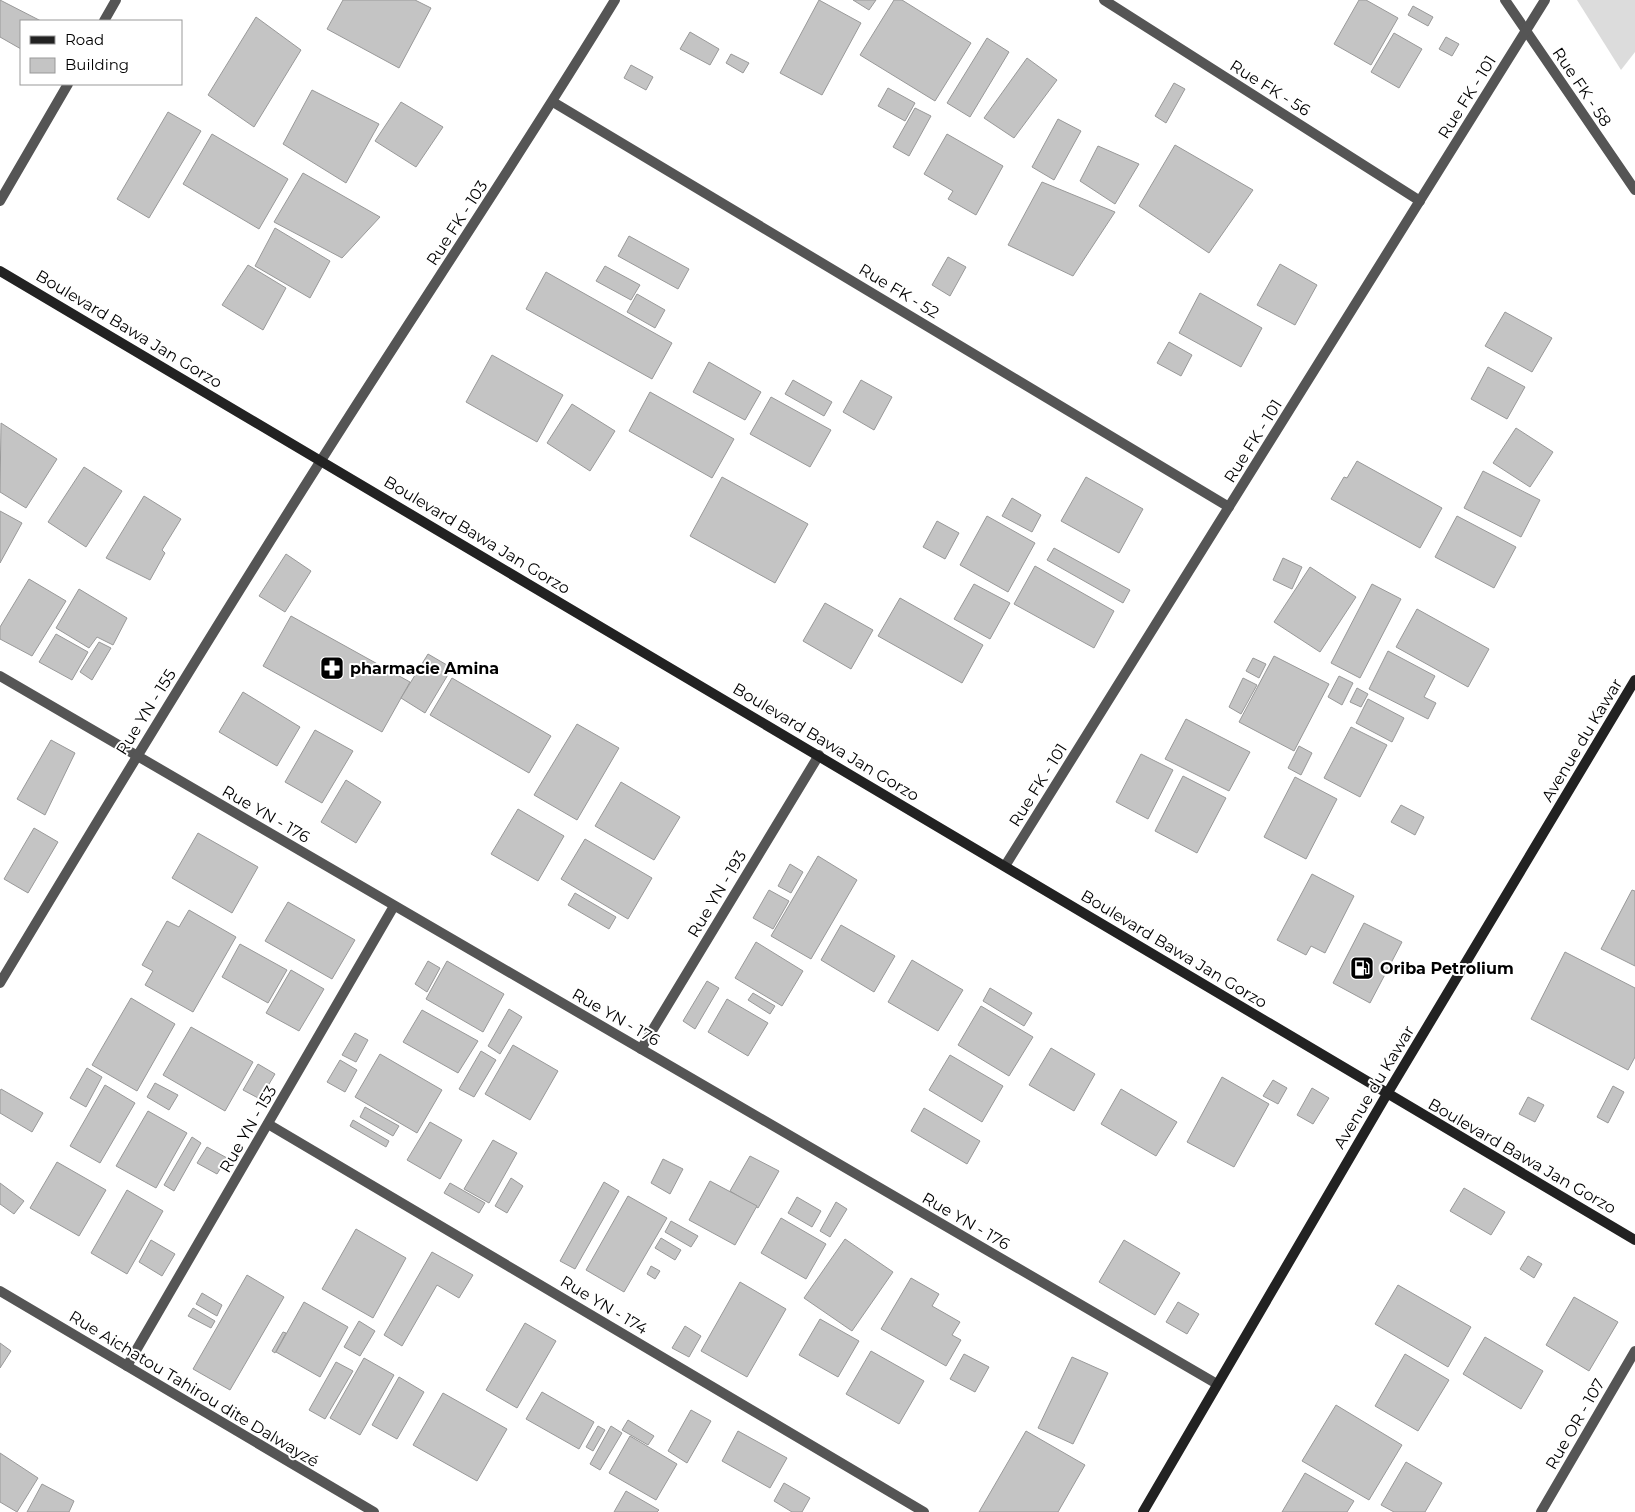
<svg xmlns="http://www.w3.org/2000/svg" width="1635" height="1512" font-family="Montserrat,sans-serif">
<style>
.green{fill:#dcdcdc}
.building{fill:#c4c4c4;stroke:#999}
.lines{fill:none;stroke-linecap:round;stroke-linejoin:round}
.street{stroke:#555;stroke-width:10}
.secondary{stroke:#222;stroke-width:10}
.labels{text-anchor:middle;dominant-baseline:central;stroke-width:4;stroke-linejoin:round;paint-order:stroke}
.street-label{font-size:16px;fill:#000;stroke:#fff}
.poi-label{font-size:16px;font-weight:bold;fill:#000;stroke:#fff;text-anchor:start}
</style>
<rect width="100%" height="100%" fill="#fff"/>
<polygon class="green" points="1577,0 1635,0 1635,52 1621,70"/>
<g class="building">
<polygon points="0,0 41,21 21,21 21,49 0,37"/>
<polygon points="343,0 415,0 431,8 399,68 327,29"/>
<polygon points="819,0 861,23 822,95 780,73"/>
<polygon points="853,0 876,0 869,10"/>
<polygon points="894,0 902,0 971,43 935,101 860,55"/>
<polygon points="1359,0 1366,0 1398,18 1371,65 1334,44"/>
<polygon points="1413,6 1433,17 1428,26 1408,15"/>
<polygon points="256,17 301,50 254,127 208,95"/>
<polygon points="690,32 719,49 710,65 680,49"/>
<polygon points="1394,33 1422,49 1399,88 1371,72"/>
<polygon points="1446,37 1459,44 1452,56 1439,49"/>
<polygon points="987,38 1009,52 970,117 947,103"/>
<polygon points="731,54 749,63 743,73 726,63"/>
<polygon points="1027,58 1057,80 1014,138 984,118"/>
<polygon points="631,65 653,77 646,90 624,78"/>
<polygon points="1174,83 1185,89 1166,123 1155,116"/>
<polygon points="888,88 915,103 905,121 878,106"/>
<polygon points="312,90 379,124 346,183 283,144"/>
<polygon points="401,102 443,127 416,167 375,141"/>
<polygon points="915,108 931,116 909,156 893,147"/>
<polygon points="168,112 201,131 149,218 117,199"/>
<polygon points="1058,119 1081,131 1054,180 1032,167"/>
<polygon points="212,134 288,179 259,229 183,184"/>
<polygon points="947,134 1003,166 976,215 948,199 953,191 924,174"/>
<polygon points="1175,145 1253,190 1209,253 1139,206"/>
<polygon points="1098,146 1139,164 1115,204 1080,181"/>
<polygon points="303,173 380,217 342,258 274,222"/>
<polygon points="1042,182 1115,212 1073,276 1008,245"/>
<polygon points="275,228 330,261 310,298 255,266"/>
<polygon points="629,236 689,269 678,289 618,256"/>
<polygon points="948,257 966,267 950,296 932,285"/>
<polygon points="1280,264 1317,285 1295,325 1257,305"/>
<polygon points="248,265 286,288 263,330 222,305"/>
<polygon points="605,266 640,285 631,300 596,281"/>
<polygon points="546,272 672,343 652,379 526,309"/>
<polygon points="1200,293 1262,328 1241,367 1179,333"/>
<polygon points="637,294 665,310 655,328 627,312"/>
<polygon points="1505,312 1552,338 1532,372 1485,346"/>
<polygon points="1169,342 1192,355 1181,376 1157,363"/>
<polygon points="492,355 563,395 537,442 466,402"/>
<polygon points="709,362 761,392 745,420 693,392"/>
<polygon points="1488,367 1525,387 1507,419 1471,399"/>
<polygon points="793,380 832,402 824,416 785,394"/>
<polygon points="861,380 892,397 874,430 843,412"/>
<polygon points="650,392 734,439 712,478 629,431"/>
<polygon points="771,397 831,430 810,467 750,434"/>
<polygon points="572,404 615,431 590,471 547,443"/>
<polygon points="1,423 57,459 26,508 0,492"/>
<polygon points="1516,428 1553,452 1530,487 1493,463"/>
<polygon points="1357,461 1442,508 1420,548 1331,499 1344,477 1347,478"/>
<polygon points="84,467 122,491 86,547 48,522"/>
<polygon points="1483,471 1540,500 1521,537 1464,508"/>
<polygon points="722,477 808,524 775,583 690,536"/>
<polygon points="1086,477 1143,509 1119,553 1061,521"/>
<polygon points="144,496 181,519 162,550 165,553 150,580 106,558"/>
<polygon points="1012,498 1041,515 1032,532 1002,516"/>
<polygon points="0,511 22,523 0,563"/>
<polygon points="987,516 1035,543 1008,592 960,565"/>
<polygon points="1457,516 1516,547 1494,588 1435,557"/>
<polygon points="937,521 959,533 945,559 923,547"/>
<polygon points="1054,548 1130,590 1123,603 1047,560"/>
<polygon points="286,554 311,571 285,612 259,596"/>
<polygon points="1283,558 1302,567 1292,589 1273,580"/>
<polygon points="1035,566 1114,611 1094,648 1014,604"/>
<polygon points="1310,567 1356,597 1320,652 1274,622"/>
<polygon points="29,579 66,601 32,656 0,639 0,627"/>
<polygon points="974,584 1010,603 990,639 954,619"/>
<polygon points="1372,584 1401,599 1360,678 1331,663"/>
<polygon points="79,589 127,618 113,645 97,637 89,648 56,628"/>
<polygon points="900,598 983,645 962,683 878,636"/>
<polygon points="825,603 873,630 851,669 803,641"/>
<polygon points="1417,609 1489,649 1468,687 1396,647"/>
<polygon points="291,616 410,682 382,732 263,666"/>
<polygon points="56,634 88,652 72,680 39,662"/>
<polygon points="99,642 111,648 92,680 80,672"/>
<polygon points="1388,651 1435,676 1424,697 1436,703 1428,719 1369,689"/>
<polygon points="428,654 452,668 425,713 401,698"/>
<polygon points="1274,656 1329,684 1294,751 1239,722"/>
<polygon points="1253,658 1266,664 1259,678 1246,671"/>
<polygon points="1339,676 1353,683 1342,705 1328,697"/>
<polygon points="452,678 551,736 529,773 430,715"/>
<polygon points="1243,678 1257,685 1241,714 1229,707"/>
<polygon points="1357,688 1368,694 1361,707 1350,702"/>
<polygon points="243,692 300,727 277,766 219,732"/>
<polygon points="1368,699 1404,718 1392,742 1356,723"/>
<polygon points="1186,719 1250,752 1229,791 1165,759"/>
<polygon points="577,724 619,748 577,820 534,795"/>
<polygon points="1351,727 1387,745 1360,797 1324,778"/>
<polygon points="315,730 353,751 322,803 285,782"/>
<polygon points="51,740 75,753 45,815 17,799"/>
<polygon points="1299,746 1312,753 1301,775 1288,768"/>
<polygon points="1141,754 1173,770 1148,819 1116,802"/>
<polygon points="1183,776 1226,798 1197,853 1155,831"/>
<polygon points="1295,777 1337,799 1306,859 1264,837"/>
<polygon points="346,780 381,802 356,843 321,822"/>
<polygon points="621,782 680,817 654,860 595,826"/>
<polygon points="1401,805 1424,817 1415,835 1391,822"/>
<polygon points="518,809 564,836 538,881 491,854"/>
<polygon points="34,828 58,842 28,893 4,879"/>
<polygon points="198,833 258,867 232,913 172,878"/>
<polygon points="585,839 652,878 628,919 561,879"/>
<polygon points="818,856 857,880 811,959 771,936"/>
<polygon points="790,864 803,872 791,893 778,886"/>
<polygon points="1312,874 1354,896 1325,953 1311,946 1306,955 1277,940"/>
<polygon points="769,890 789,901 773,929 753,918"/>
<polygon points="1632,890 1635,891 1635,966 1601,949"/>
<polygon points="575,893 616,917 609,929 568,905"/>
<polygon points="288,902 355,940 332,979 265,941"/>
<polygon points="189,910 236,937 193,1012 145,985 153,971 142,965 167,921 179,927"/>
<polygon points="1364,923 1402,942 1370,1003 1333,983"/>
<polygon points="841,925 895,956 874,992 821,960"/>
<polygon points="756,942 803,971 782,1006 735,978"/>
<polygon points="240,944 287,970 268,1003 222,977"/>
<polygon points="1565,952 1635,988 1635,1057 1628,1070 1531,1019"/>
<polygon points="912,960 963,990 938,1031 888,1002"/>
<polygon points="428,961 440,968 427,992 415,984"/>
<polygon points="447,961 504,994 483,1032 426,999"/>
<polygon points="291,970 324,989 299,1031 266,1013"/>
<polygon points="707,981 719,988 695,1029 683,1021"/>
<polygon points="990,988 1032,1013 1024,1026 983,1001"/>
<polygon points="753,993 775,1006 770,1014 748,1000"/>
<polygon points="131,998 175,1024 137,1091 92,1065"/>
<polygon points="727,999 768,1023 748,1056 708,1032"/>
<polygon points="981,1006 1033,1037 1009,1076 958,1045"/>
<polygon points="509,1009 522,1017 500,1054 488,1046"/>
<polygon points="422,1010 478,1041 458,1073 403,1042"/>
<polygon points="191,1027 253,1062 225,1111 163,1075"/>
<polygon points="355,1033 368,1040 356,1062 342,1055"/>
<polygon points="513,1045 558,1071 530,1120 485,1094"/>
<polygon points="1051,1048 1095,1074 1074,1111 1029,1085"/>
<polygon points="481,1051 496,1060 474,1097 459,1089"/>
<polygon points="380,1054 442,1090 417,1133 355,1097"/>
<polygon points="950,1055 1003,1086 982,1122 929,1090"/>
<polygon points="340,1060 357,1070 345,1092 327,1082"/>
<polygon points="258,1064 275,1074 260,1099 243,1090"/>
<polygon points="87,1068 102,1077 86,1107 70,1098"/>
<polygon points="1222,1077 1269,1104 1234,1167 1187,1142"/>
<polygon points="1273,1080 1287,1088 1278,1104 1263,1096"/>
<polygon points="155,1083 178,1095 169,1110 147,1097"/>
<polygon points="105,1085 135,1103 100,1163 70,1146"/>
<polygon points="1613,1086 1624,1092 1608,1123 1597,1117"/>
<polygon points="1312,1088 1329,1098 1313,1124 1297,1115"/>
<polygon points="1,1089 43,1113 32,1132 0,1113 0,1091"/>
<polygon points="1121,1089 1177,1122 1156,1156 1101,1124"/>
<polygon points="1528,1097 1544,1105 1535,1122 1519,1114"/>
<polygon points="365,1107 399,1126 393,1136 360,1117"/>
<polygon points="924,1108 980,1141 967,1164 911,1131"/>
<polygon points="148,1111 187,1133 156,1188 116,1166"/>
<polygon points="353,1120 389,1141 386,1147 350,1126"/>
<polygon points="430,1122 462,1140 440,1179 407,1160"/>
<polygon points="192,1137 201,1143 174,1191 164,1185"/>
<polygon points="493,1140 517,1153 489,1203 464,1189"/>
<polygon points="207,1147 227,1158 217,1174 197,1163"/>
<polygon points="750,1156 779,1171 758,1208 730,1191"/>
<polygon points="663,1159 683,1169 670,1194 651,1183"/>
<polygon points="57,1162 106,1190 79,1236 30,1208"/>
<polygon points="511,1178 523,1186 507,1213 495,1206"/>
<polygon points="710,1181 757,1206 735,1245 689,1220"/>
<polygon points="604,1182 619,1191 575,1269 560,1261"/>
<polygon points="0,1183 24,1201 14,1214 0,1204"/>
<polygon points="450,1183 485,1203 479,1213 444,1193"/>
<polygon points="1464,1188 1505,1212 1491,1235 1450,1211"/>
<polygon points="127,1190 163,1211 127,1274 91,1253"/>
<polygon points="628,1196 667,1218 624,1292 586,1270"/>
<polygon points="797,1197 821,1211 812,1227 788,1213"/>
<polygon points="836,1202 847,1209 830,1237 820,1231"/>
<polygon points="781,1218 826,1244 806,1279 761,1253"/>
<polygon points="671,1221 698,1236 691,1247 665,1232"/>
<polygon points="356,1229 406,1258 373,1318 322,1289"/>
<polygon points="661,1238 681,1250 675,1260 655,1248"/>
<polygon points="845,1239 893,1272 852,1331 804,1298"/>
<polygon points="151,1240 175,1254 162,1276 139,1262"/>
<polygon points="1124,1240 1180,1273 1155,1315 1099,1282"/>
<polygon points="432,1252 473,1275 459,1298 437,1285 402,1346 384,1335"/>
<polygon points="1528,1256 1542,1264 1534,1278 1520,1269"/>
<polygon points="651,1266 660,1271 655,1279 647,1274"/>
<polygon points="247,1275 284,1297 230,1390 193,1369"/>
<polygon points="911,1278 939,1294 932,1306 960,1322 952,1335 961,1340 946,1366 881,1329"/>
<polygon points="740,1282 786,1309 747,1377 701,1351"/>
<polygon points="1398,1285 1471,1327 1448,1367 1375,1324"/>
<polygon points="202,1293 222,1305 217,1316 196,1304"/>
<polygon points="1574,1297 1618,1322 1589,1371 1546,1345"/>
<polygon points="304,1302 348,1327 320,1377 276,1352"/>
<polygon points="1178,1302 1199,1314 1187,1334 1166,1322"/>
<polygon points="193,1308 215,1321 211,1328 188,1316"/>
<polygon points="820,1319 859,1341 838,1377 799,1355"/>
<polygon points="359,1321 375,1331 360,1356 344,1347"/>
<polygon points="525,1323 556,1341 517,1408 486,1390"/>
<polygon points="685,1326 701,1336 689,1357 672,1348"/>
<polygon points="283,1332 286,1333 275,1353 272,1351"/>
<polygon points="1485,1337 1543,1371 1521,1409 1463,1374"/>
<polygon points="0,1343 11,1351 0,1368"/>
<polygon points="871,1351 924,1381 899,1424 846,1394"/>
<polygon points="964,1354 989,1367 975,1392 950,1379"/>
<polygon points="1405,1354 1449,1380 1418,1431 1375,1406"/>
<polygon points="1072,1357 1108,1373 1073,1444 1038,1428"/>
<polygon points="364,1358 394,1375 360,1435 330,1418"/>
<polygon points="336,1362 353,1371 325,1419 309,1410"/>
<polygon points="399,1377 424,1392 397,1439 372,1425"/>
<polygon points="542,1392 594,1422 579,1449 526,1419"/>
<polygon points="443,1393 507,1429 477,1481 413,1445"/>
<polygon points="1336,1405 1402,1445 1369,1500 1302,1461"/>
<polygon points="691,1410 711,1421 687,1463 668,1451"/>
<polygon points="628,1420 654,1436 648,1445 622,1430"/>
<polygon points="598,1426 605,1430 593,1451 586,1447"/>
<polygon points="611,1426 622,1433 600,1470 590,1464"/>
<polygon points="738,1431 787,1458 770,1488 722,1461"/>
<polygon points="1026,1431 1085,1465 1058,1512 979,1512"/>
<polygon points="630,1436 677,1464 656,1500 609,1473"/>
<polygon points="0,1453 38,1478 17,1512 0,1502"/>
<polygon points="1406,1462 1442,1483 1425,1512 1394,1512 1381,1505"/>
<polygon points="1305,1473 1354,1501 1347,1512 1282,1512"/>
<polygon points="784,1483 810,1498 802,1512 792,1512 774,1501"/>
<polygon points="42,1484 74,1501 69,1512 27,1512"/>
<polygon points="626,1491 659,1510 657,1512 614,1512"/>
</g>
<g class="lines">
<g class="street">
<polyline points="1104,0 1420,201"/>
<polyline points="1505,0 1635,190"/>
<polyline points="104,21 116,0"/>
<polyline points="553,102 1229,507"/>
<polyline points="0,201 68,84"/>
<polyline points="0,676 1217,1384"/>
<polyline points="1005,866 1545,0"/>
<path d="M0 983C105 808 211 634 320 462 418 307 520 156 615 0"/>
<polyline points="641,1049 819,755"/>
<polyline points="268,1124 924,1512"/>
<polyline points="0,1291 374,1512"/>
<polyline points="127,1366 394,906"/>
<polyline points="1541,1512 1635,1351"/>
</g>
<g class="secondary">
<polyline points="0,271 1635,1240"/>
<polyline points="1143,1512 1387,1094 1635,680"/>
</g>
</g>
<defs>
<g id="pharmacy-square" transform="scale(1.25)"><rect x="-9" y="-9" width="18" height="18" rx="4" fill="#000" stroke="#fff"/><path d="M-2-6h4v4h4v4h-4v4h-4v-4h-4v-4h4Z" fill="#fff"/></g>
<g id="fuel-square" transform="scale(1.25)"><rect x="-9" y="-9" width="18" height="18" rx="4" fill="#000" stroke="#fff"/><path d="M-5.5-6h7V0h2V4h1.3V-2.5L3-4.5l.8-.8L6-3V5H2.5V1h-1V6h-7ZM-4.2-4.7v3.2H.2V-4.7Z" fill="#fff"/></g>
</defs>
<g fill-rule="evenodd">
<use href="#pharmacy-square" x="332" y="668"/>
<use href="#fuel-square" x="1362" y="968"/>
</g>
<g class="labels">
<g class="street-label">
<text transform="translate(1582 87) rotate(56)">Rue FK - 58</text>
<text transform="translate(1270 88) rotate(32)">Rue FK - 56</text>
<text transform="translate(1467 97) rotate(-58)">Rue FK - 101</text>
<text transform="translate(457 223) rotate(-57)">Rue FK - 103</text>
<text transform="translate(899 291) rotate(31)">Rue FK - 52</text>
<text transform="translate(129 329) rotate(31)">Boulevard Bawa Jan Gorzo</text>
<text transform="translate(1253 441) rotate(-58)">Rue FK - 101</text>
<text transform="translate(477 535) rotate(31)">Boulevard Bawa Jan Gorzo</text>
<text transform="translate(146 712) rotate(-58)">Rue YN - 155</text>
<text transform="translate(1582 740) rotate(-59)">Avenue du Kawar</text>
<text transform="translate(826 742) rotate(31)">Boulevard Bawa Jan Gorzo</text>
<text transform="translate(1038 785) rotate(-58)">Rue FK - 101</text>
<text transform="translate(266 814) rotate(30)">Rue YN - 176</text>
<text transform="translate(717 894) rotate(-59)">Rue YN - 193</text>
<text transform="translate(1174 949) rotate(31)">Boulevard Bawa Jan Gorzo</text>
<text transform="translate(616 1017) rotate(30)">Rue YN - 176</text>
<text transform="translate(1374 1087) rotate(-59)">Avenue du Kawar</text>
<text transform="translate(248 1129) rotate(-60)">Rue YN - 153</text>
<text transform="translate(1522 1156) rotate(30)">Boulevard Bawa Jan Gorzo</text>
<text transform="translate(966 1221) rotate(30)">Rue YN - 176</text>
<text transform="translate(604 1305) rotate(31)">Rue YN - 174</text>
<text transform="translate(194 1389) rotate(31)">Rue Aichatou Tahirou dite Dalwayzé</text>
<text transform="translate(1575 1424) rotate(-60)">Rue OR - 107</text>
</g>
<g class="poi-label">
<text x="350" y="668">pharmacie Amina</text>
<text x="1380" y="968">Oriba Petrolium</text>
</g>
</g>
<rect x="20" y="20" width="162" height="65" fill="#ffffff" stroke="#999999"/>
<rect x="30" y="36" width="25" height="8" fill="#222222" stroke="#999999"/>
<text x="65" y="45" font-size="15" fill="#000000">Road</text>
<rect x="30" y="58" width="25" height="15" fill="#c4c4c4" stroke="#999999"/>
<text x="65" y="70" font-size="15" fill="#000000">Building</text>
</svg>
